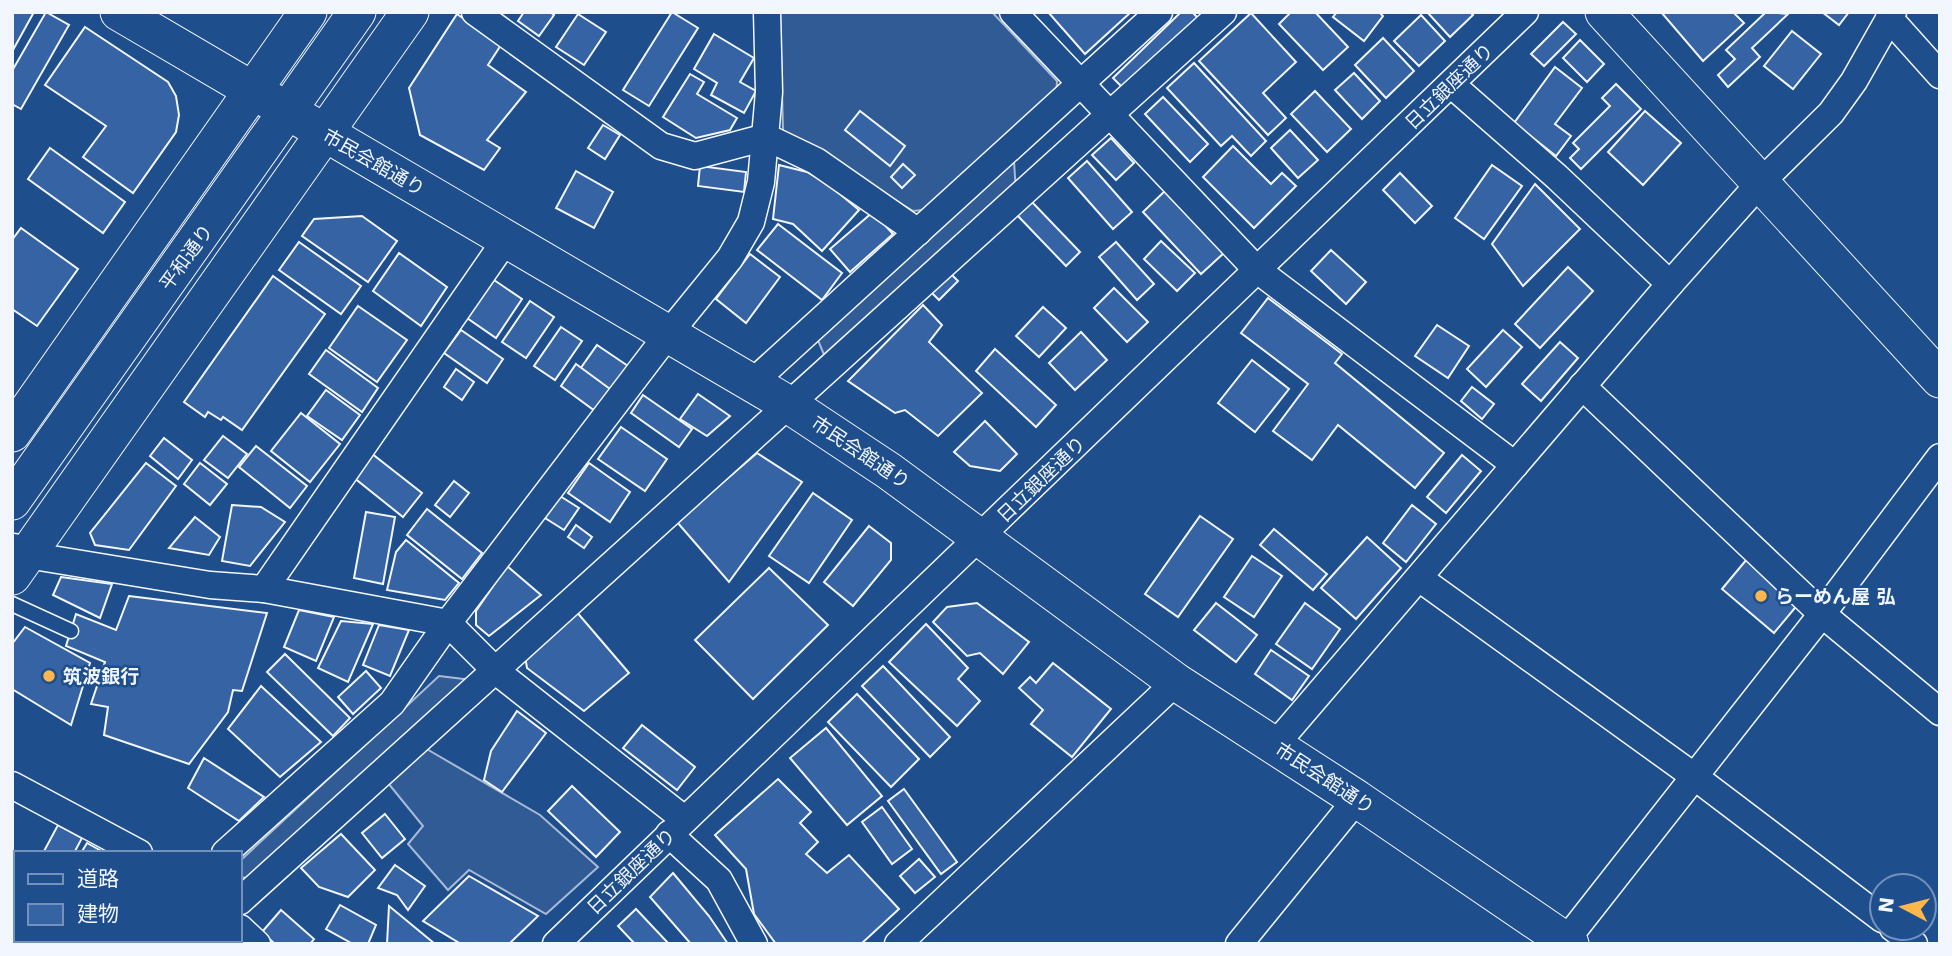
<svg xmlns="http://www.w3.org/2000/svg" width="1952" height="956" font-family="'DejaVu Sans','Noto Sans JP',sans-serif">
<style>
.built{fill:#305b95;stroke:#a8bbd7;stroke-width:2}
.building{fill:#3563a3;stroke:#f2f6ff;stroke-width:2}
.lines{fill:none;stroke-linecap:round;stroke-linejoin:round}
.lane-casing{stroke:#f2f6ff;stroke-width:17}
.street-casing{stroke:#f2f6ff;stroke-width:29}
.secondary-casing{stroke:#f2f6ff;stroke-width:39}
.lane{stroke:#1f4e8c;stroke-width:14}
.street{stroke:#1f4e8c;stroke-width:26}
.secondary{stroke:#1f4e8c;stroke-width:37}
.poi-dot{fill:#ffb74d;stroke:#1f4e8c;stroke-width:2.5}
.labels{text-anchor:middle;dominant-baseline:central;stroke-width:5;stroke-linejoin:round;paint-order:stroke}
.street-label{font-size:19px;fill:#f2f6ff;stroke:#1f4e8c}
.poi-label{font-size:19px;font-weight:bold;fill:#f2f6ff;stroke:#1f4e8c;text-anchor:start}
</style>
<rect width="100%" height="100%" fill="#1f4e8c"/>
<g class="built">
<polygon points="780,12 992,12 1057,81 1056,98 932,209 913,211 783,131"/>
<polygon points="1014,161 1016,192 825,357 817,338"/>
<polygon points="439,676 472,680 254,879 240,877 240,861"/>
<polygon points="425,748 540,815 598,867 546,914 469,870 448,890 408,844 423,826 388,783"/>
</g>
<g class="building">
<polygon points="12,12 34,12 13,50 12,50"/>
<polygon points="46,12 69,25 21,109 12,104 12,71"/>
<polygon points="524,12 550,12 554,15 539,36 518,21"/>
<polygon points="672,12 698,28 649,106 623,90"/>
<polygon points="1048,12 1131,12 1085,54"/>
<polygon points="1181,12 1192,12 1200,20 1127,92 1113,78"/>
<polygon points="1291,12 1315,12 1348,47 1323,70 1279,24"/>
<polygon points="1337,12 1379,12 1383,16 1364,41 1333,17"/>
<polygon points="1427,12 1470,12 1473,15 1450,37"/>
<polygon points="1661,12 1733,12 1744,23 1703,61"/>
<polygon points="1766,12 1788,14 1752,48 1760,57 1728,87 1718,75 1735,59 1726,50"/>
<polygon points="1822,12 1849,12 1839,25"/>
<polygon points="1251,13 1296,62 1263,93 1286,118 1268,135 1199,61"/>
<polygon points="457,14 501,45 488,65 526,92 487,140 500,148 484,170 420,135 409,88"/>
<polygon points="578,14 606,32 584,65 556,47"/>
<polygon points="1421,15 1445,41 1419,66 1394,41"/>
<polygon points="1563,22 1576,34 1544,66 1531,54"/>
<polygon points="85,27 168,82 176,96 179,115 176,132 133,193 83,157 106,126 45,85"/>
<polygon points="1792,31 1821,54 1793,89 1764,66"/>
<polygon points="714,34 754,58 740,82 756,91 744,113 711,95 717,83 694,69"/>
<polygon points="1383,38 1414,71 1386,98 1355,65"/>
<polygon points="1580,40 1604,64 1587,82 1563,58"/>
<polygon points="1194,63 1266,141 1251,156 1232,136 1221,146 1167,88"/>
<polygon points="1555,67 1582,88 1555,124 1571,136 1556,156 1514,123"/>
<polygon points="1354,73 1380,101 1362,119 1335,90"/>
<polygon points="690,74 704,82 697,94 737,118 730,130 696,138 663,117"/>
<polygon points="1616,84 1641,109 1581,169 1570,158 1579,149 1573,143 1610,106 1602,98"/>
<polygon points="1315,91 1351,129 1327,152 1291,114"/>
<polygon points="1163,97 1208,144 1190,162 1145,114"/>
<polygon points="860,111 905,146 890,166 845,130"/>
<polygon points="1645,111 1681,143 1643,185 1608,152"/>
<polygon points="603,125 620,135 605,159 588,148"/>
<polygon points="1290,130 1318,160 1298,178 1271,148"/>
<polygon points="1111,138 1134,163 1116,180 1092,155"/>
<polygon points="1233,146 1271,184 1282,173 1296,186 1254,228 1203,177"/>
<polygon points="50,148 125,202 103,233 28,179"/>
<polygon points="1087,161 1132,212 1113,229 1068,178"/>
<polygon points="903,164 915,175 902,188 891,177"/>
<polygon points="779,165 807,172 829,185 859,210 822,251 793,224 773,219"/>
<polygon points="1492,165 1522,186 1484,239 1455,218"/>
<polygon points="700,166 746,172 744,192 698,186"/>
<polygon points="576,171 613,192 594,228 556,208"/>
<polygon points="1400,173 1432,206 1415,223 1383,190"/>
<polygon points="1535,184 1580,229 1523,286 1492,244"/>
<polygon points="1167,189 1225,252 1201,274 1143,212"/>
<polygon points="1031,201 1080,252 1066,266 1017,215"/>
<polygon points="873,212 893,234 850,272 830,249"/>
<polygon points="362,216 397,241 368,282 302,236 314,219"/>
<polygon points="778,224 842,273 822,300 757,250"/>
<polygon points="21,228 78,269 37,326 12,309 12,240"/>
<polygon points="1161,241 1195,273 1177,291 1144,259"/>
<polygon points="299,242 361,286 341,314 279,270"/>
<polygon points="1116,242 1154,284 1137,300 1099,257"/>
<polygon points="1331,250 1366,282 1346,304 1311,271"/>
<polygon points="399,253 447,287 421,326 373,291"/>
<polygon points="750,254 780,277 746,323 716,299"/>
<polygon points="1568,267 1593,291 1540,348 1515,324"/>
<polygon points="950,273 958,281 939,300 931,292"/>
<polygon points="273,276 325,314 242,430 223,417 221,420 208,412 205,417 184,402"/>
<polygon points="494,280 522,299 496,338 467,318"/>
<polygon points="1114,288 1148,322 1127,342 1094,308"/>
<polygon points="1268,298 1342,354 1335,363 1444,453 1415,488 1338,425 1312,460 1273,431 1308,384 1241,333"/>
<polygon points="530,301 554,317 526,358 502,342"/>
<polygon points="923,305 942,325 929,342 982,393 938,436 905,410 895,413 848,381"/>
<polygon points="358,306 407,340 377,382 329,348"/>
<polygon points="1043,307 1066,328 1039,357 1016,336"/>
<polygon points="1437,325 1469,346 1448,378 1415,356"/>
<polygon points="561,327 582,341 555,380 534,366"/>
<polygon points="461,330 503,359 487,383 444,353"/>
<polygon points="1503,330 1522,347 1486,387 1467,369"/>
<polygon points="1081,332 1107,360 1075,390 1049,363"/>
<polygon points="1560,342 1578,358 1541,401 1522,384"/>
<polygon points="597,345 628,366 597,411 566,389"/>
<polygon points="995,349 1056,405 1036,427 976,371"/>
<polygon points="326,350 378,388 362,412 309,374"/>
<polygon points="1252,360 1289,389 1255,432 1218,403"/>
<polygon points="576,364 610,389 595,411 561,386"/>
<polygon points="456,369 474,382 462,400 444,387"/>
<polygon points="1472,387 1494,404 1482,419 1461,401"/>
<polygon points="326,390 360,415 342,440 307,416"/>
<polygon points="698,394 730,416 707,436 680,419"/>
<polygon points="643,395 692,429 679,447 631,413"/>
<polygon points="301,413 340,444 310,482 271,451"/>
<polygon points="985,421 1017,454 1000,471 970,466 954,452"/>
<polygon points="621,427 667,459 645,491 598,459"/>
<polygon points="223,436 247,454 228,478 204,460"/>
<polygon points="164,438 192,460 178,479 150,456"/>
<polygon points="256,446 307,486 290,508 239,467"/>
<polygon points="371,453 422,493 403,517 353,477"/>
<polygon points="757,453 802,482 729,582 677,522"/>
<polygon points="1462,455 1481,471 1446,513 1427,497"/>
<polygon points="146,463 176,486 129,550 95,545 90,533"/>
<polygon points="200,463 227,484 210,505 184,484"/>
<polygon points="589,463 630,492 610,522 568,493"/>
<polygon points="454,481 469,493 450,517 435,505"/>
<polygon points="813,493 852,520 809,583 769,556"/>
<polygon points="560,496 579,508 564,530 545,518"/>
<polygon points="232,505 261,507 285,522 250,566 222,561"/>
<polygon points="1412,505 1436,524 1406,562 1383,543"/>
<polygon points="427,509 482,553 462,579 407,535"/>
<polygon points="366,512 395,517 383,584 354,578"/>
<polygon points="1200,516 1233,539 1178,617 1145,594"/>
<polygon points="195,517 220,537 209,555 169,548"/>
<polygon points="576,525 592,537 584,548 568,537"/>
<polygon points="869,526 891,543 891,560 853,606 824,582"/>
<polygon points="1274,529 1327,574 1313,590 1260,545"/>
<polygon points="1367,537 1401,568 1356,619 1321,588"/>
<polygon points="406,540 459,583 445,600 387,590 396,552"/>
<polygon points="1252,556 1282,576 1254,617 1224,597"/>
<polygon points="1747,559 1799,603 1774,633 1722,589"/>
<polygon points="507,566 541,595 489,636 476,625 476,611"/>
<polygon points="769,568 828,625 753,699 695,640"/>
<polygon points="61,577 112,584 100,618 53,595"/>
<polygon points="129,596 267,613 242,691 233,690 228,712 189,764 104,735 108,707 91,704 105,662 66,646 76,614 116,630"/>
<polygon points="977,603 1029,642 1003,674 980,653 967,656 933,622 947,607"/>
<polygon points="1216,603 1257,635 1236,662 1194,630"/>
<polygon points="1305,603 1340,629 1312,669 1276,644"/>
<polygon points="299,610 334,617 316,661 284,647"/>
<polygon points="575,610 629,673 584,711 527,668 525,656"/>
<polygon points="341,621 373,624 348,682 318,668"/>
<polygon points="926,624 968,668 958,679 980,701 957,726 889,662"/>
<polygon points="379,625 409,630 390,676 363,665"/>
<polygon points="25,627 90,663 71,725 12,689 12,644"/>
<polygon points="1271,650 1309,676 1292,700 1255,674"/>
<polygon points="285,654 350,718 333,736 267,672"/>
<polygon points="1053,663 1111,709 1072,757 1031,724 1043,710 1019,688 1030,677 1036,683"/>
<polygon points="883,666 950,737 930,757 862,686"/>
<polygon points="366,671 381,688 353,714 338,697"/>
<polygon points="261,686 321,742 280,777 228,729"/>
<polygon points="857,694 919,759 891,787 828,722"/>
<polygon points="517,711 546,733 502,792 484,780 491,751"/>
<polygon points="642,725 695,767 677,790 623,748"/>
<polygon points="826,728 882,796 847,825 790,758"/>
<polygon points="204,758 264,797 239,821 188,788"/>
<polygon points="778,779 811,812 800,823 818,842 806,854 827,873 849,855 899,909 861,944 776,944 754,914 746,869 715,835"/>
<polygon points="572,786 620,832 596,857 548,811"/>
<polygon points="904,789 957,862 941,874 888,801"/>
<polygon points="882,807 912,849 892,864 862,822"/>
<polygon points="385,814 405,839 382,858 362,833"/>
<polygon points="58,825 82,838 74,853 43,853"/>
<polygon points="341,834 375,870 348,897 319,887 301,868"/>
<polygon points="87,843 105,853 81,853"/>
<polygon points="919,859 935,877 915,893 900,876"/>
<polygon points="395,865 425,886 408,910 397,895 378,888"/>
<polygon points="673,873 709,916 728,944 691,944 650,897"/>
<polygon points="469,876 538,916 509,944 461,944 423,921"/>
<polygon points="340,905 376,925 368,944 353,944 326,929"/>
<polygon points="389,906 435,944 387,944"/>
<polygon points="636,909 669,944 635,944 618,926"/>
<polygon points="281,910 314,939 310,944 275,944 262,932"/>
<polygon points="16,922 16,940 82,940 80,944 12,944"/>
</g>
<g class="lines">
<g class="lane-casing">
<polyline id="lane" points="12,604 71,631"/>
</g>
<g class="street-casing">
<g id="street">
<polyline points="475,12 661,146 695,156 766,137 816,161 918,232"/>
<polyline points="1013,12 1256,269 1515,465"/>
<polyline points="1889,18 1940,75"/>
<polyline points="1452,85 1557,177 1670,284"/>
<polyline points="753,382 1159,12"/>
<polyline points="1582,386 1822,614 1940,712"/>
<polyline points="14,547 27,555 210,585 264,589 448,623 496,671 684,819"/>
<polyline points="1419,578 1695,777 1882,919"/>
<polyline points="264,589 507,238"/>
<polyline points="1275,745 1670,284 1759,184 1831,113 1854,81 1893,12"/>
<polyline points="12,785 139,853"/>
<polyline points="669,834 719,880 754,944"/>
<polyline points="225,853 392,703 448,623 669,333 730,258 751,222 761,182 769,92 767,12"/>
<polyline points="240,901 1223,12"/>
<polyline points="240,928 257,944"/>
<polyline points="1893,928 1914,944"/>
<polyline points="134,944 138,940"/>
<polyline points="197,944 200,940"/>
<polyline points="556,944 1525,12"/>
<polyline points="898,944 1176,682"/>
<polyline points="1239,944 1357,799"/>
<polyline points="1563,944 1822,614 1940,457"/>
</g>
</g>
<g class="secondary-casing">
<g id="secondary">
<polyline points="119,12 791,406 889,471 1176,682 1357,799 1570,944"/>
<polyline points="1604,12 1940,379"/>
<polyline points="12,433 308,12"/>
<polyline points="12,501 357,12"/>
<polyline points="12,576 410,12"/>
</g>
</g>
<use href="#lane" class="lane"/>
<use href="#street" class="street"/>
<use href="#secondary" class="secondary"/>
</g>
<g class="poi-dot">
<circle cx="1761" cy="596" r="7"/>
<circle cx="49" cy="676" r="7"/>
</g>
<g class="labels">
<g class="street-label">
<text transform="translate(1449 86) rotate(-44)">日立銀座通り</text>
<text transform="translate(374 162) rotate(30)">市民会館通り</text>
<text transform="translate(186 257) rotate(-54)">平和通り</text>
<text transform="translate(861 452) rotate(34)">市民会館通り</text>
<text transform="translate(1041 479) rotate(-44)">日立銀座通り</text>
<text transform="translate(1325 778) rotate(33)">市民会館通り</text>
<text transform="translate(631 871) rotate(-44)">日立銀座通り</text>
</g>
<g class="poi-label">
<text x="1775" y="596">らーめん屋 弘</text>
<text x="63" y="676">筑波銀行</text>
</g>
</g>
<rect width="1952" height="956" fill="none" stroke="#f2f6ff" stroke-width="28"/>
<rect x="14" y="851" width="228" height="91" fill="#1f4e8c" stroke="#7391ba" stroke-width="2"/>
<rect x="28" y="874" width="35" height="10" fill="#1f4e8c" stroke="#7391ba" stroke-width="2"/>
<text x="77" y="886" font-size="21" fill="#f2f6ff">道路</text>
<rect x="28" y="904" width="35" height="21" fill="#3563a3" stroke="#7391ba" stroke-width="2"/>
<text x="77" y="921" font-size="21" fill="#f2f6ff">建物</text>
<g transform="translate(1903 907) rotate(277)"><circle r="33" fill="#1f4e8c" stroke="#7391ba" stroke-width="2"/>
<path d="M0-5L12 26L0 18L-12 26Z" fill="#ffb74d"/>
<text y="-10" font-size="19" font-weight="bold" text-anchor="middle" fill="#f2f6ff">N</text>
</g>
</svg>
